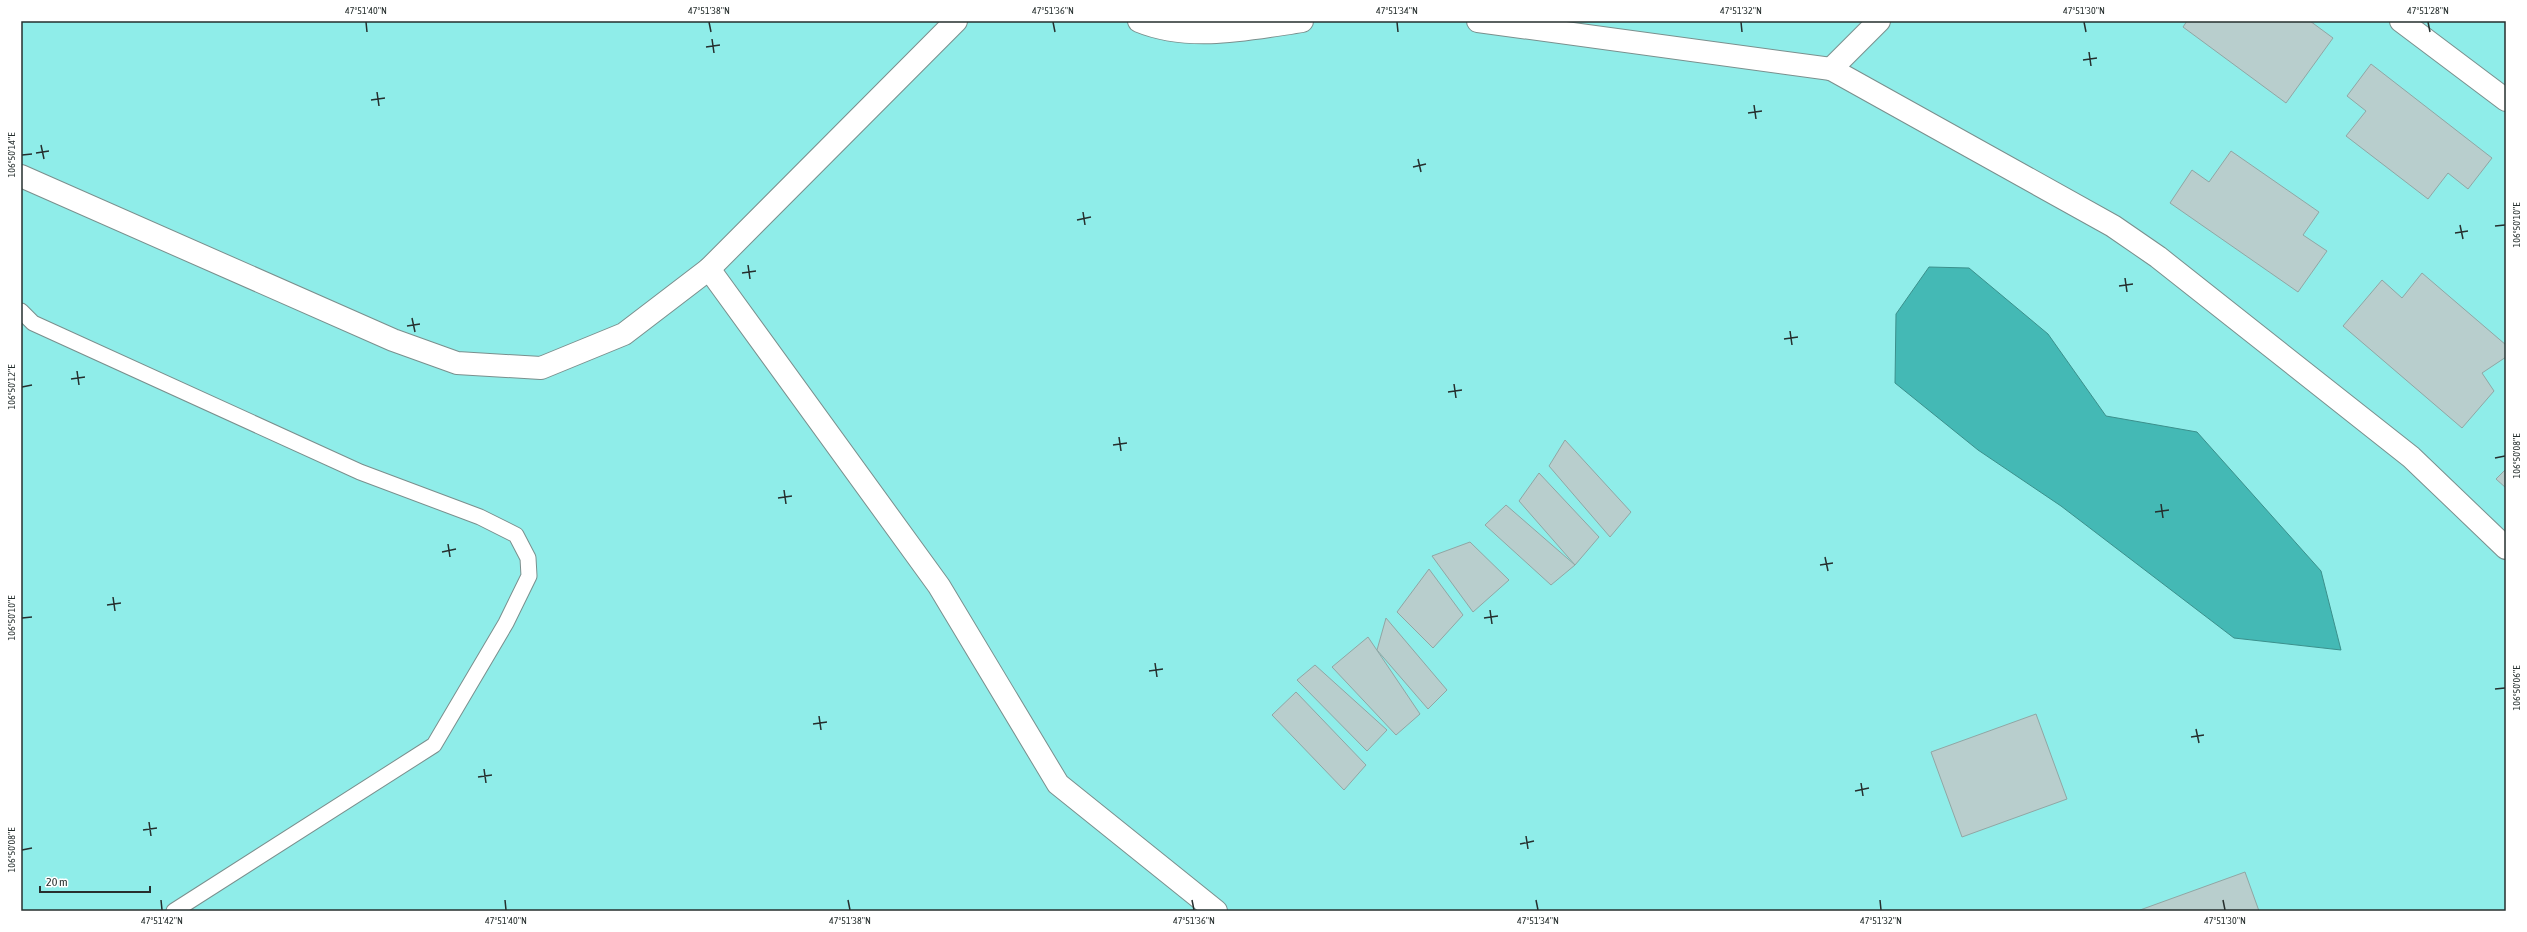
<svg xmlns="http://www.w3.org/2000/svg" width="2527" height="932" font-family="'Asap Condensed',sans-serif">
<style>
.green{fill:#8fede9}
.water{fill:#44b9b5;stroke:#3b908c}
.building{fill:#b8cecd;stroke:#90a6a4}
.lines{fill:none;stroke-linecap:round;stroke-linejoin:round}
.service-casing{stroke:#7a8f8d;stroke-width:17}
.minor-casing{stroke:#7a8f8d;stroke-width:24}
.service{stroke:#fff;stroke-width:15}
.minor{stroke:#fff;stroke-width:22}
.ticks{fill:none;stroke:#262f2e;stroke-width:1.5}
.neatline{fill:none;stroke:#262f2e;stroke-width:1.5}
.ticks-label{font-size:10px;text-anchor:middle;fill:#262f2e}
</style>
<rect width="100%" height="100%" fill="#daf0ef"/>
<rect class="green" x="21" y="21" width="2485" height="890"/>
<polygon class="water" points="1929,267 1969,268 2048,334 2106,416 2197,432 2321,571 2341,650 2234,638 2061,506 1978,450 1895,383 1896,314"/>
<g class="building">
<polygon points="2187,21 2310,21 2333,38 2286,103 2183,27"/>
<polygon points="2371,64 2492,158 2468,189 2448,173 2428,199 2346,136 2366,111 2347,96"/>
<polygon points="2231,151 2319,212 2303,235 2327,251 2298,292 2170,203 2192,170 2209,182"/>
<polygon points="2422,273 2506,345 2506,357 2482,373 2494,391 2462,428 2343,326 2382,280 2402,298"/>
<polygon points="1565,440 1631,512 1610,537 1549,466"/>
<polygon points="2506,469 2506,488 2496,479"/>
<polygon points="1539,473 1599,537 1575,565 1519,501"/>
<polygon points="1506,505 1575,565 1551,585 1485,525"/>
<polygon points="1470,542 1509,580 1473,612 1432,556"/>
<polygon points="1429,569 1463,615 1433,648 1397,612"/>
<polygon points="1386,618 1447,690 1428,709 1377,650"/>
<polygon points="1368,637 1420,714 1396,735 1332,667"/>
<polygon points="1315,665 1387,730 1367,751 1297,680"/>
<polygon points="1296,692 1366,765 1344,790 1272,715"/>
<polygon points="2036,714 2067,799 1962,837 1931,752"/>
<polygon points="2245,872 2259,911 2140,911 2140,910"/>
</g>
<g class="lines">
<g class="service-casing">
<polyline id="service" points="21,311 33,323 360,472 480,517 516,535 528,558 529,576 506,623 434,745 174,911"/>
</g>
<g class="minor-casing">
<g id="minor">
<path d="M1139 21C1190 42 1249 29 1302 21"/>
<polyline points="1478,21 1831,69"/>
<polyline points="1879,21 1831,69 2113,226 2158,257 2411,457 2506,548"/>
<polyline points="2401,21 2506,100"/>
<polyline points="21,176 393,340 457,363 541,368 624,334 709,269 956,21"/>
<polyline points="709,269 939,586 1058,784 1216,911"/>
</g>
</g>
<use href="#service" class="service"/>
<use href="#minor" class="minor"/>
</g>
<path class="ticks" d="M366 22 367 32M709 22 711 32M1053 22 1055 32M1397 22 1398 32M1741 22 1742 32M2084 22 2086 32M2428 22 2430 32M712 39 714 53M706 47 720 45M2089 52 2091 66M2083 60 2097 58M377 92 379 106M371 100 385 98M1754 105 1756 119M1748 113 1762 111M41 145 44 159M36 153 49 151M22 155 32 154M1418 159 1421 172M1413 167 1426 164M1083 212 1085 225M1077 220 1091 217M2460 225 2463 239M2495 226 2505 225M2455 233 2468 231M748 265 750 279M742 273 756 271M2125 278 2127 292M2119 286 2133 284M412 318 415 332M407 326 420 324M1790 331 1792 345M1784 339 1798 337M77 371 79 385M71 379 85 377M1454 384 1456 398M22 387 32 385M1448 392 1462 390M1119 437 1121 451M1113 445 1127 443M2495 458 2505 456M784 490 786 504M778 498 792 496M2161 504 2163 518M2155 512 2169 510M448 544 450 557M442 552 456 549M1825 557 1828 571M1820 565 1833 563M113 597 115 611M107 605 121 603M1490 610 1492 624M22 618 32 617M1484 618 1498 616M1155 663 1157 677M1149 671 1163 669M2495 689 2505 688M819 716 821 730M813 724 827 722M2196 729 2199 743M2191 737 2204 735M484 769 486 783M478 777 492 775M1861 783 1863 796M1855 791 1869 788M149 822 151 836M143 830 157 828M1526 836 1528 849M1520 844 1534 841M22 850 32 848M161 900 162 910M505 900 506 910M848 900 850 910M1192 900 1194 910M1536 900 1538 910M1880 900 1881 910M2223 900 2225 910"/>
<rect width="2527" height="932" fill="none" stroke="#ffffff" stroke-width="44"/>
<path d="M40 886v6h110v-6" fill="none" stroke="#262f2e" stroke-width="2"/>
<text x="46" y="886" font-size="12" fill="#262f2e" stroke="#ffffff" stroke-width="3" paint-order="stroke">20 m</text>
<rect x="22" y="22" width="2483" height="888" class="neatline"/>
<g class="ticks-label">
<text x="366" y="14">47°51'40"N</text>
<text x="709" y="14">47°51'38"N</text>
<text x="1053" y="14">47°51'36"N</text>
<text x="1397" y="14">47°51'34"N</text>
<text x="1741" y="14">47°51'32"N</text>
<text x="2084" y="14">47°51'30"N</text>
<text x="2428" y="14">47°51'28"N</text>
<text transform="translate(11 155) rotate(-90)" y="4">106°50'14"E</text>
<text transform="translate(2516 225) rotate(-90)" y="4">106°50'10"E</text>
<text transform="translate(11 387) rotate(-90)" y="4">106°50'12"E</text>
<text transform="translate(2516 456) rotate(-90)" y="4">106°50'08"E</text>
<text transform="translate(11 618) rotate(-90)" y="4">106°50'10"E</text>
<text transform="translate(2516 688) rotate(-90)" y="4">106°50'06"E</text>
<text transform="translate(11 850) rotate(-90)" y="4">106°50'08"E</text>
<text x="162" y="924">47°51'42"N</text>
<text x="506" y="924">47°51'40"N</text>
<text x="850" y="924">47°51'38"N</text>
<text x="1194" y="924">47°51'36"N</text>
<text x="1538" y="924">47°51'34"N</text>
<text x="1881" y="924">47°51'32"N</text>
<text x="2225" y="924">47°51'30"N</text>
</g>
</svg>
